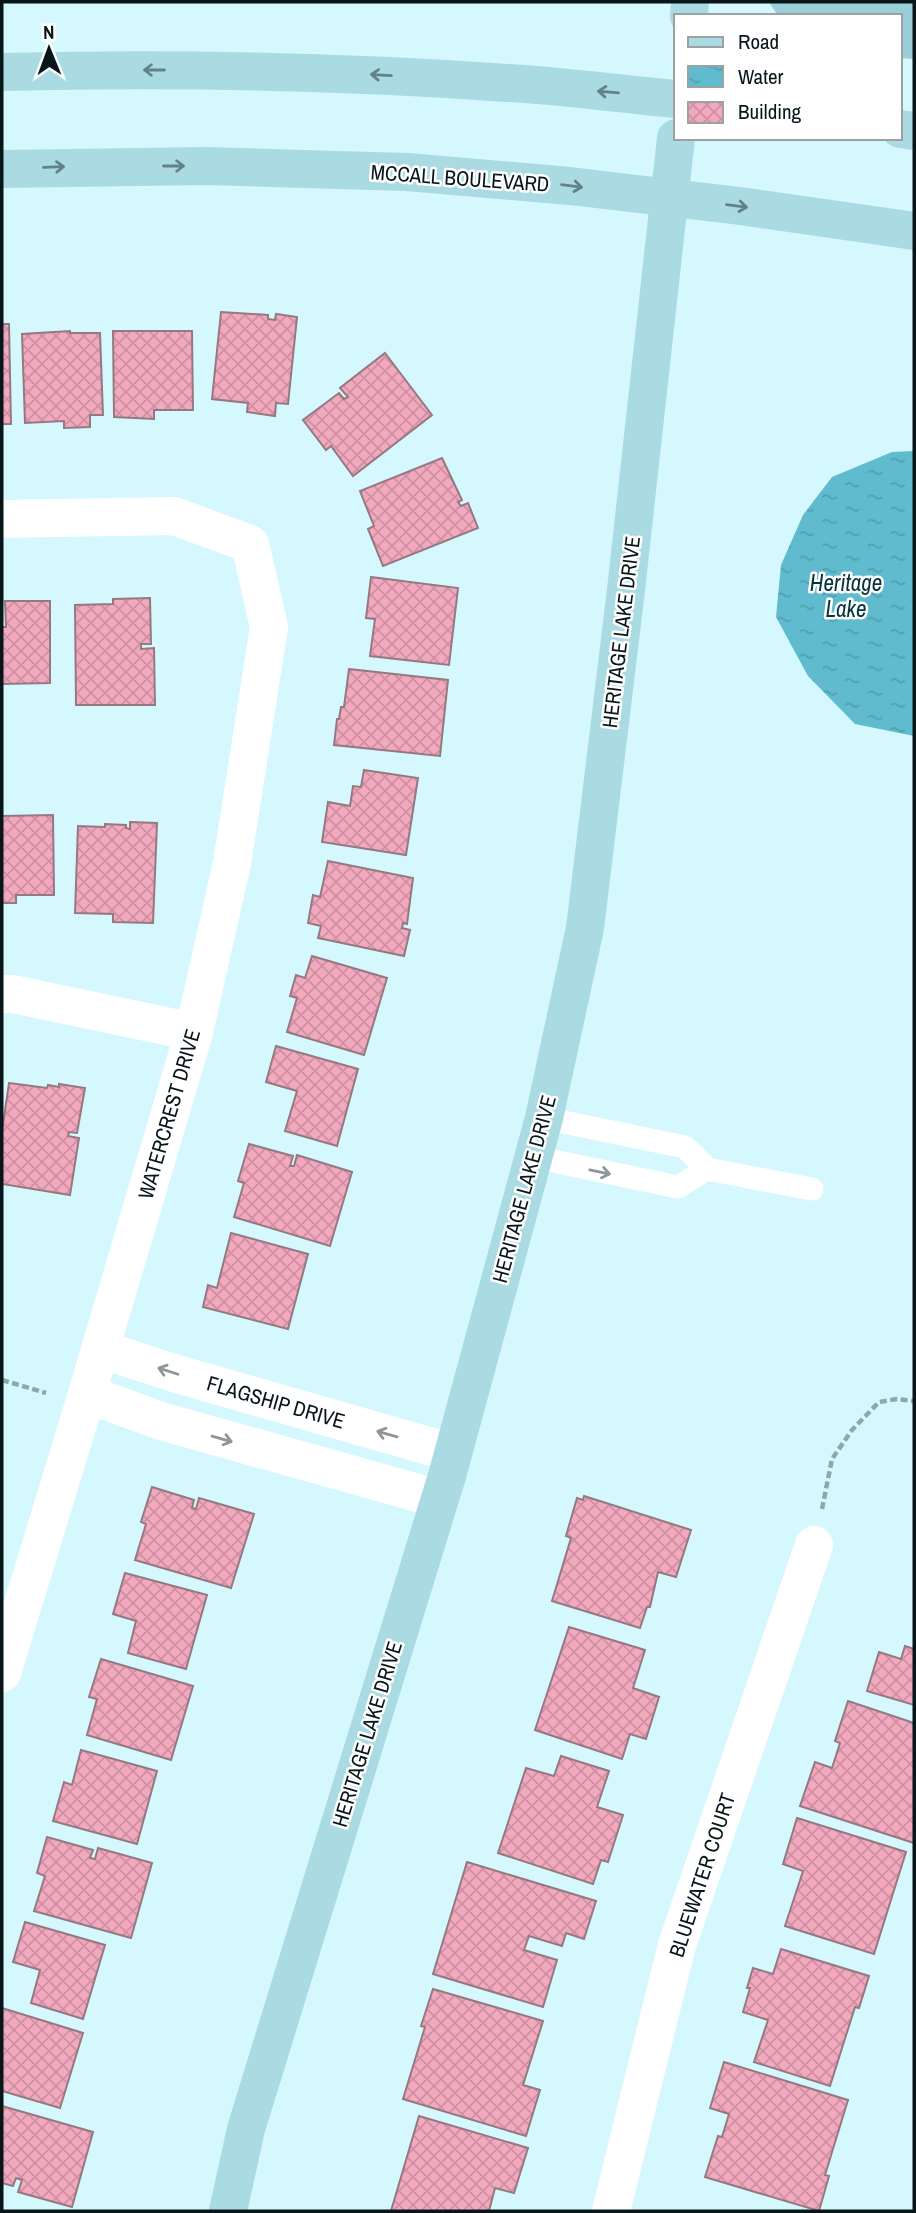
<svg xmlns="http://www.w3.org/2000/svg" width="916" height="2213" font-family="'Archivo Narrow',sans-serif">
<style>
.park{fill:#9acfda}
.water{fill:url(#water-ripples)}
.building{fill:url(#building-cross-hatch);stroke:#957980;stroke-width:2}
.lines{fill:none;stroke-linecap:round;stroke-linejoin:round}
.path{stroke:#8da8ad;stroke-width:4.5;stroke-dasharray:7 3.5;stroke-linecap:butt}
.lane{stroke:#fff;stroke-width:23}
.street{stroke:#fff;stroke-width:38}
.secondary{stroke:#aadbe3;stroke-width:38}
.oneway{stroke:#628288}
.oneway2{stroke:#909698}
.labels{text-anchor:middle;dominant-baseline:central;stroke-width:5;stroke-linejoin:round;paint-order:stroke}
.street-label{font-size:21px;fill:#091619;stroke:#fefefe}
.water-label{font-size:23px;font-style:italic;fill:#04333a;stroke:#fefefe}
</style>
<defs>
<pattern id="water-ripples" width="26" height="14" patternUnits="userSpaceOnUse" patternTransform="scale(1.75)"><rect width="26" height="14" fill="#5fbbcd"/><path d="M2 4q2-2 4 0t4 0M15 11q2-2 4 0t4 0" fill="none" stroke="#51a0af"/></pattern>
<pattern id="building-cross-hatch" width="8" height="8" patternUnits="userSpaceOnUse" patternTransform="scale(1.75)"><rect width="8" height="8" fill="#f2a8bd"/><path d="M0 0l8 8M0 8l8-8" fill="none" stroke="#ce90a2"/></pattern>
</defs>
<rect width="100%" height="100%" fill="#d5f8ff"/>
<polygon class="park" points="769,2 914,2 914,59 900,58 900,16 778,16"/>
<polygon class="water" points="914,451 914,736 855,724 808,676 776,617 781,565 803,515 832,477 892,452"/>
<g class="building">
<polygon points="221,312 268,315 268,319 275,320 276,314 297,317 288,404 276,403 275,416 247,412 248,403 212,399"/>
<polygon points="2,324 9,324 11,424 2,424"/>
<polygon points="70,331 70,333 100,333 103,415 90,415 90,427 64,428 64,421 25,423 22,334"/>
<polygon points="113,331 192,331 193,410 154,410 154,419 114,417"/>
<polygon points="385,353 432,415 353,476 331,446 326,450 303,420 339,393 344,399 348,397 340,388"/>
<polygon points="442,458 462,500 458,502 461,506 468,503 478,528 383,566 368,529 374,526 360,491"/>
<polygon points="371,577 458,588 449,665 370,656 375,619 366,618"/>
<polygon points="150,598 151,644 141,644 141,649 154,648 155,705 76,705 75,605 113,604 113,599"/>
<polygon points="5,601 50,601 50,683 2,684 2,627 6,627"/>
<polygon points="349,669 448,680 440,756 334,745 337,719 339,719 341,707 344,707"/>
<polygon points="364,770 418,778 406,855 322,842 328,802 350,806 353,786 361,787"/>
<polygon points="53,815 54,895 16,895 16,903 2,903 2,816"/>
<polygon points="130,822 157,823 153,923 113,922 113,914 75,913 78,826 105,827 105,824 126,825 126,828 130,829"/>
<polygon points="328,861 413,878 407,924 403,923 402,928 410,930 404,956 318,938 321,926 308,923 313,895 320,897"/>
<polygon points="312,956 387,978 364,1055 287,1032 297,998 290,996 296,975 305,978"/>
<polygon points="276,1046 358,1069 337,1146 285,1131 297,1091 266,1082"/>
<polygon points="9,1083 47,1088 48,1085 59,1087 59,1084 85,1088 77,1133 69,1132 68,1136 79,1138 70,1195 2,1184 2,1131"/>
<polygon points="249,1144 293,1156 290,1166 294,1166 297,1155 352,1172 330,1246 234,1217 244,1183 238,1181"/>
<polygon points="231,1233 308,1254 288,1329 203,1307 208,1285 217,1288"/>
<polygon points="152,1487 194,1500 192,1508 196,1509 199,1498 254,1514 231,1588 135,1560 146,1524 141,1522"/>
<polygon points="584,1496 691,1530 676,1577 658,1572 650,1607 647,1607 640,1628 552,1601 571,1538 566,1536 577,1498 583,1500"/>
<polygon points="125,1573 207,1595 186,1669 128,1653 136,1621 113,1614"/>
<polygon points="569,1627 645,1650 633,1688 659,1697 646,1739 630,1734 622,1759 535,1730"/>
<polygon points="905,1646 914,1649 914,1705 867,1691 879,1652 901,1659"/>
<polygon points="101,1659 193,1686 171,1760 87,1735 97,1699 89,1697"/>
<polygon points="848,1701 914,1723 914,1843 800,1806 815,1762 832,1768 840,1743 835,1741"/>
<polygon points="81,1750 157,1771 137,1844 53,1821 64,1782 72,1785"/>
<polygon points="561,1756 609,1771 597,1807 623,1815 608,1862 601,1860 593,1884 498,1853 526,1768 554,1776"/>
<polygon points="797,1818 906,1852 874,1954 785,1926 803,1871 783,1864"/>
<polygon points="47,1837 93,1850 90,1858 95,1859 98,1848 152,1863 131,1938 34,1911 45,1876 37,1873"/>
<polygon points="467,1862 596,1901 584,1939 566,1933 562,1946 529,1936 524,1950 557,1960 543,2007 433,1974"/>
<polygon points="25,1922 105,1945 83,2019 31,2003 40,1970 13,1962"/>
<polygon points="781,1949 869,1976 859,2008 855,2007 830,2086 754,2062 768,2020 743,2012 750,1988 747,1988 753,1968 773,1974"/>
<polygon points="433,1989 543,2021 523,2085 540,2090 526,2136 403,2099 425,2027 421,2026"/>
<polygon points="2,2008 83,2033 60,2108 2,2091"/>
<polygon points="724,2062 848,2100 825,2175 829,2176 819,2211 705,2177 718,2136 722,2137 729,2114 710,2108"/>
<polygon points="2,2106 93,2132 72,2207 18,2192 22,2180 16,2178 13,2186 2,2183"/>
<polygon points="419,2116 528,2148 514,2193 495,2188 489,2211 391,2211"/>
</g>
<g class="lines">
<g class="path">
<polyline points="2,1380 46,1393"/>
<polyline points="822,1509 832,1459 852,1430 879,1402 897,1399 914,1401"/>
</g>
<g class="lane">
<polyline points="544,1118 685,1147 707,1169 812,1189"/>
<polyline points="534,1157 678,1187 707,1169"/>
</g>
<g class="street">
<polyline points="2,519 174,516 250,544 269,627 232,863 194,1032 84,1404 2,1673"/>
<polyline points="2,994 13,994 194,1032"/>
<polyline points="100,1349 177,1374 453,1453"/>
<polyline points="87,1394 161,1421 439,1499"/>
<polyline points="611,2211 677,1945 814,1545"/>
</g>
<g class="secondary">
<polyline points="689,16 690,2"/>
<path d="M2 72C170 68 339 71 507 83 563 86 620 94 676 99"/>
<polyline points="900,129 914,131"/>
<polyline points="2,169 208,166 407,172 570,186 740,206 914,231"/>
<polyline points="228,2211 246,2129 447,1476 544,1118 585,928 626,590 676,138"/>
</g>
</g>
<defs><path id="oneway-shaft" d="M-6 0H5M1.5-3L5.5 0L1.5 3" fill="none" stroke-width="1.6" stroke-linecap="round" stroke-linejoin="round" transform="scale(1.75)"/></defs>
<g class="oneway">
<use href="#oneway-shaft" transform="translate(154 70) rotate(-180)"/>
<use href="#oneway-shaft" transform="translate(381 75) rotate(-177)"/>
<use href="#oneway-shaft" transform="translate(608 92) rotate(-175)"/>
<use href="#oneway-shaft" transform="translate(174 166)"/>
<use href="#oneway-shaft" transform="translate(54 167) rotate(-2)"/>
<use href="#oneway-shaft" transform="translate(572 186) rotate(7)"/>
<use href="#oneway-shaft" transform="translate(737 206) rotate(7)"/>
</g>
<g class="oneway2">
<use href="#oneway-shaft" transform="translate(600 1172) rotate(12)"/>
<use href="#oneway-shaft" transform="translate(168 1371) rotate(-162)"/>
<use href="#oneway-shaft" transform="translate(387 1434) rotate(-164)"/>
<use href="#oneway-shaft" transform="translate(222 1439) rotate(16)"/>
</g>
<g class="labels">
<g class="street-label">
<text transform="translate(460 178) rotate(4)">MCCALL BOULEVARD</text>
<text transform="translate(621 632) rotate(-83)">HERITAGE LAKE DRIVE</text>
<text transform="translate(169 1114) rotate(-74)">WATERCREST DRIVE</text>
<text transform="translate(524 1189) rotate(-75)">HERITAGE LAKE DRIVE</text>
<text transform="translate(276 1402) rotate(16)">FLAGSHIP DRIVE</text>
<text transform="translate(367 1734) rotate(-73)">HERITAGE LAKE DRIVE</text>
<text transform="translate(702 1875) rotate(-72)">BLUEWATER COURT</text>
</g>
<g class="water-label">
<text x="846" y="582">Heritage<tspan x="846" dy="26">Lake</tspan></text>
</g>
</g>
<rect width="916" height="2213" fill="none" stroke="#091619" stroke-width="7"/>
<rect x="674" y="14" width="228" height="126" fill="#fefefe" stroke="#9ca1a2" stroke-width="2"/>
<rect x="688" y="37" width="35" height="10" fill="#aadbe3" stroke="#9ca1a2" stroke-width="2"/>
<text x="738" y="49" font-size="21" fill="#091619">Road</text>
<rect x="688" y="66" width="35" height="21" fill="url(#water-ripples)" stroke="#9ca1a2" stroke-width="2"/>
<text x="738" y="84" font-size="21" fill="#091619">Water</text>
<rect x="688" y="102" width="35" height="21" fill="url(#building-cross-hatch)" stroke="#9ca1a2" stroke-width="2"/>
<text x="738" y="119" font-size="21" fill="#091619">Building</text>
<g transform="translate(49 49) rotate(359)" stroke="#fefefe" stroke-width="5" paint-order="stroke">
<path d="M0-5L12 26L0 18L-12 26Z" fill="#091619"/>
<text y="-10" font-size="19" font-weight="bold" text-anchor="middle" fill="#091619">N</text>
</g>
</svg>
